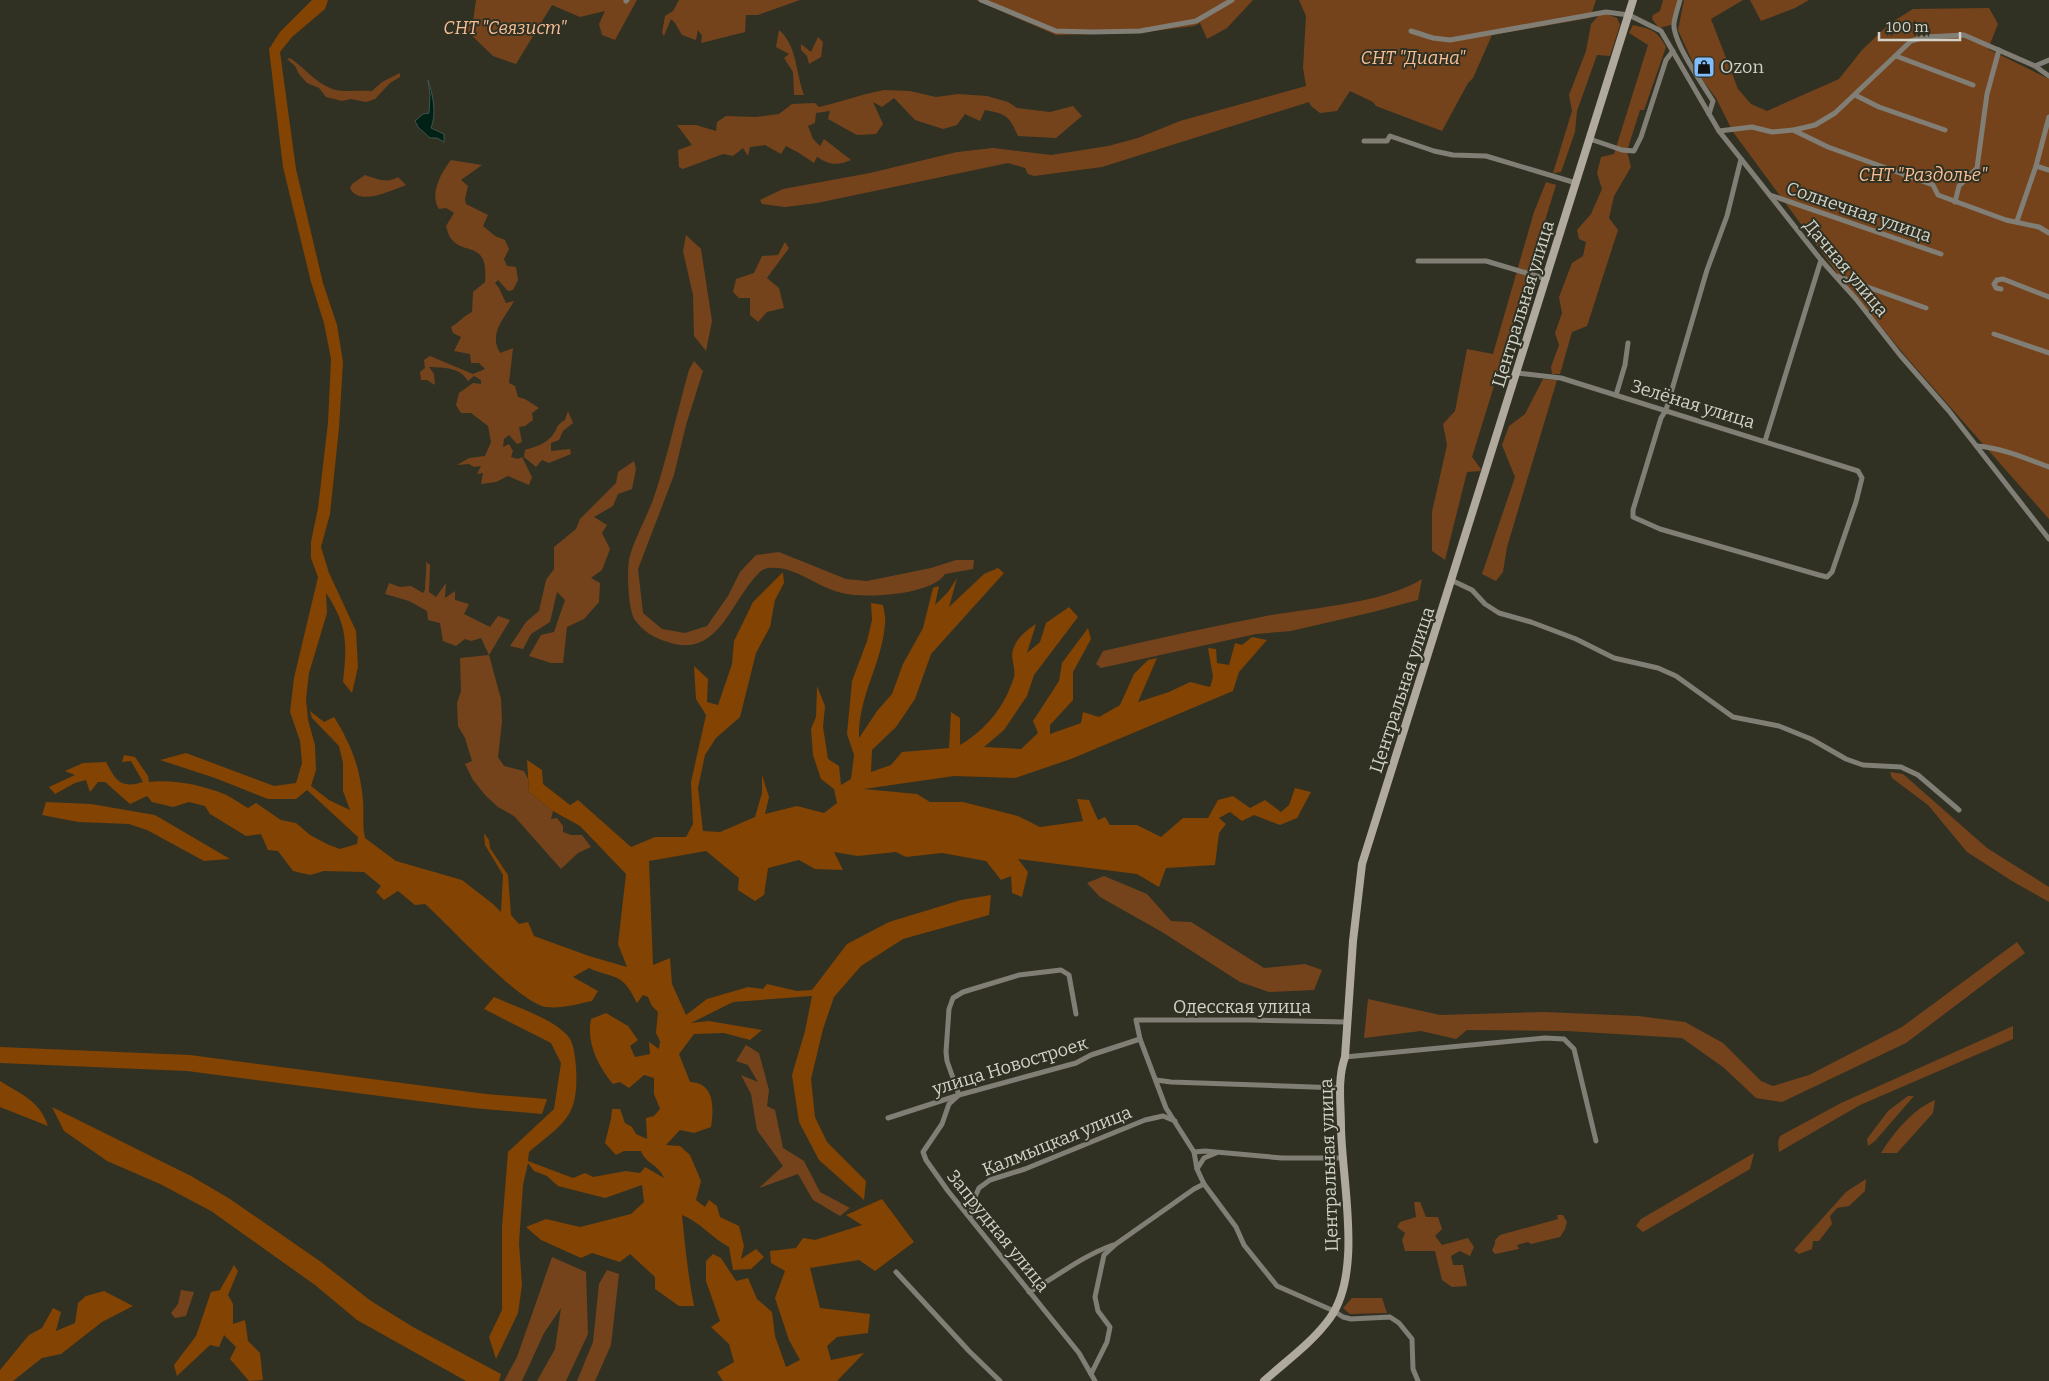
<svg xmlns="http://www.w3.org/2000/svg" width="2049" height="1381" font-family="Bitter,serif">
<style>
.green{fill:#75431b}
.forest{fill:#834303}
.water{fill:#012116;stroke:#3f564c}
.lines{fill:none;stroke-linecap:round;stroke-linejoin:round}
.street{stroke:#817e76;stroke-width:5}
.secondary{stroke:#afa99e;stroke-width:8}
.labels{text-anchor:middle;dominant-baseline:central;stroke-width:4;stroke-linejoin:round;paint-order:stroke}
.park-label{font-size:18px;font-style:italic;fill:#f8bf97;stroke:#303123}
.poi-label{font-size:18px;fill:#d1d2c9;stroke:#303123;text-anchor:start}
.street-label{font-size:18px;fill:#d1d2c9;stroke:#303123}
</style>
<rect width="100%" height="100%" fill="#303123"/>
<g class="green">
<polygon points="476,0 637,0 615,40 602,35 599,24 605,11 580,17 552,5 516,64 493,56 466,30 473,21"/>
<polygon points="679,0 800,0 758,15 746,15 745,32 701,43 702,36 698,30 696,40 682,35 675,23 671,19 664,36 662,33 665,16 673,11"/>
<polygon points="976,0 1253,0 1227,28 1207,39 1200,23 1194,26 1137,33 1056,35"/>
<polygon points="1299,0 1596,0 1590,18 1492,35 1473,78 1468,83 1442,131 1376,106 1373,102 1350,91 1337,111 1320,113 1311,106 1309,102 1102,167 1034,176 1028,174 1025,168 1008,163 817,203 785,207 762,204 760,200 783,189 870,173 957,152 993,148 1051,155 1108,146 1138,138 1180,121 1306,86 1303,68 1306,16"/>
<polygon points="1663,0 1678,0 1671,25 1659,28 1652,19 1653,15 1660,11"/>
<polygon points="1684,0 1743,0 1711,19 1738,89 1751,104 1767,111 1839,79 1862,50 1889,24 1913,9 1989,8 1998,24 1988,49 2049,79 2049,519 1908,359 1843,281 1733,132 1716,98 1698,74 1678,30"/>
<polygon points="1750,0 1809,0 1795,8 1761,21"/>
<polygon points="1604,13 1617,18 1620,25 1610,56 1597,55 1577,111 1575,132 1561,172 1553,173 1572,111 1569,95 1586,51 1591,24 1600,14"/>
<path d="M1633 25C1651 29 1657 30 1666 47L1644 110H1640L1627 151 1631 167 1614 196 1609 218 1618 230 1587 326 1572 332 1560 374H1552L1551 367 1559 345 1555 333 1562 313 1559 297 1572 263 1583 256 1586 242 1579 239 1577 230 1591 214 1602 189 1597 173 1601 157 1614 154 1648 45 1629 33Z"/>
<path d="M779 30C797 45 796 74 804 95H794L793 72 784 58 789 54 776 47Z"/>
<polygon points="818,37 823,42 821,57 809,64 807,56 801,50 801,44 811,52"/>
<path d="M290 58C305 68 317 85 336 90 345 92 361 90 372 91L382 82 400 73V77L390 83 375 99 366 102 351 99 342 101 326 97 319 88 307 83 299 74 295 66 287 59Z"/>
<path d="M884 90 910 91 936 97 958 94 987 96 1008 102 1017 108 1050 112 1073 106 1082 116 1056 138 1018 136C1009 116 1007 114 985 110L980 121 965 114 957 125 943 129 915 120 894 98 882 107 873 102 883 124 876 134 857 135 828 119 830 111 816 113 815 123 808 126 813 139 820 146 824 139 851 160C837 166 830 165 817 157L814 163 799 153 786 146 781 154 765 145 750 147 748 156 743 148 733 156 723 154 683 169 679 167 678 150 692 145 677 125H696L716 131 717 122 726 116 756 117 779 114 792 104 815 103 819 107C841 102 862 94 884 90Z"/>
<path d="M451 160 482 165 461 180 468 186 465 199 466 204 488 215 483 226 495 236 505 240 509 249 504 259 507 266 516 267 518 280 513 290 508 291 498 280 495 283 499 288 506 303 514 301C505 318 488 333 500 353L513 348 509 383 515 386 518 397 525 399 539 408 532 413 533 420 525 426 519 427 522 442 517 444 509 435 504 439 503 447 509 444 513 451 511 457 518 459 522 457 532 477 529 485 508 476 496 482 481 484 483 473 477 474 481 466 474 467 469 464 457 465 469 458 485 456 491 442 488 426 471 413H461L456 405 459 393 473 383 481 384V380L474 376 468 381C459 367 446 368 429 367L434 374 435 385 427 380H421L420 372 425 368 424 360 430 356 473 374 485 369 479 363H471L470 354 454 351 461 337 453 333 451 327C459 323 463 316 472 312L473 292 485 282C489 238 462 257 450 237 448 234 447 229 446 226L454 213 446 208 439 209C429 194 441 173 451 160Z"/>
<path d="M365 175C377 179 387 184 398 177L406 185C392 190 359 207 350 188L352 184Z"/>
<polygon points="1546,182 1556,185 1472,457 1481,469 1480,471 1467,472 1445,560 1432,551 1432,512 1447,445 1443,424 1455,411 1467,349 1493,354 1534,212"/>
<polygon points="686,235 701,249 712,321 706,351 694,336 693,295 683,251"/>
<polygon points="785,242 789,248 767,278 779,288 784,308 767,312 758,322 750,315 750,298 739,298 733,292 736,279 754,273 762,256 778,255"/>
<path d="M694 361 703 371 686 425 674 475 638 569 643 613 662 629 685 633 707 626 728 596 740 572 756 555 779 552 846 579 867 581 931 568 956 560H974L973 569 945 574C932 595 865 599 842 593 816 587 795 565 768 568 762 569 760 572 756 576 730 604 717 659 668 642 654 638 644 632 635 620 628 610 627 572 629 560 632 543 648 515 654 497 668 455 677 412 689 370Z"/>
<polygon points="1543,379 1557,380 1507,547 1503,572 1496,581 1482,574 1515,477 1502,445 1509,426 1525,414"/>
<path d="M568 411 573 423 563 431 559 440 551 443V451L570 449 571 454 549 463 542 460 536 467 524 457 525 450C535 447 545 444 552 436 558 429 555 426 565 420Z"/>
<polygon points="634,461 636,469 632,489 618,494 613,506 594,517 607,525 602,533 610,549 602,570 591,578 600,583 599,602 584,619 567,627 563,663 551,663 529,656 541,635 554,632 565,600 557,592 550,622 531,634 523,649 510,646 526,622 539,611 546,580 554,569 554,547 576,529 580,519 616,483 618,472"/>
<path d="M426 562 430 565 429 592 436 597 446 583 445 598 455 591V600L469 604 464 614 490 627 498 616 510 620 489 655 501 699 502 721 498 757 504 766 524 771 528 779 529 792 553 811 551 819 557 818 563 826V832L571 835H582L591 847 578 853 561 869 514 816 498 807 486 796 473 780 465 764 472 761 465 738 458 726 457 703 461 691 460 658 489 655 481 638 471 641 465 639 456 646 443 641 440 623 428 620 427 611 409 601 385 594 389 583 400 587 411 586 423 593 425 590C425 580 427 572 426 562Z"/>
<path d="M1422 579 1418 600 1373 612 1291 631 1256 634 1101 668 1096 664 1103 651C1159 638 1215 626 1271 615 1314 608 1387 602 1422 579Z"/>
<polygon points="1890,772 1903,774 1987,848 2049,887 2049,902 2012,881 1967,852 1928,805 1892,778"/>
<polygon points="1104,876 1147,894 1171,921 1191,922 1264,968 1305,964 1322,970 1314,990 1269,992 1240,982 1162,932 1100,897 1087,883"/>
<polygon points="2017,942 2025,953 1906,1043 1782,1102 1756,1098 1723,1067 1682,1038 1567,1031 1467,1030 1456,1039 1421,1031 1364,1038 1368,999 1440,1015 1544,1012 1638,1016 1685,1022 1723,1043 1761,1081 1773,1086 1809,1075 1902,1027"/>
<polygon points="2013,1026 2013,1039 1860,1105 1779,1152 1778,1142 1780,1136 1841,1103"/>
<polygon points="746,1045 759,1053 769,1090 767,1106 775,1110 783,1148 804,1161 820,1192 850,1208 840,1216 813,1200 798,1174 759,1188 783,1166 757,1130 751,1094 741,1075 758,1082 748,1065 736,1061"/>
<polygon points="1908,1096 1914,1096 1875,1141 1868,1146 1867,1139 1888,1111"/>
<path d="M1935 1100 1933 1113 1897 1153H1881C1894 1132 1912 1110 1935 1100Z"/>
<polygon points="1754,1153 1750,1169 1643,1232 1636,1226 1641,1219"/>
<polygon points="1866,1179 1865,1191 1849,1206 1837,1208 1830,1216 1832,1224 1819,1241 1813,1241 1812,1249 1799,1254 1794,1250 1846,1192"/>
<polygon points="1414,1202 1420,1202 1426,1217 1438,1217 1442,1229 1435,1236 1442,1245 1468,1238 1474,1247 1470,1256 1460,1251 1451,1256 1453,1265 1463,1265 1467,1286 1452,1287 1442,1280 1435,1251 1405,1251 1402,1240 1405,1233 1397,1227 1400,1222 1416,1217"/>
<polygon points="1557,1215 1563,1215 1567,1222 1565,1229 1560,1237 1531,1244 1528,1242 1517,1245 1519,1249 1495,1254 1492,1250 1495,1244 1495,1240 1500,1235 1558,1219"/>
<polygon points="552,1257 586,1272 588,1334 566,1381 537,1381 555,1349 561,1308 544,1333 522,1381 504,1381 517,1357"/>
<polygon points="607,1270 619,1274 611,1345 595,1381 577,1381 593,1342 599,1284"/>
<polygon points="181,1290 194,1292 186,1316 175,1318 171,1313 178,1304"/>
<polygon points="1352,1298 1382,1298 1387,1313 1350,1314 1343,1308"/>
</g>
<g class="forest">
<path d="M312 0H328L325 9 292 37 280 52 296 169 323 283 337 325 343 362 339 428 330 514 321 547 329 573 356 631 358 667 352 693 343 682C347 644 348 626 326 593L327 613 309 673 306 699 308 720 315 745 316 770 311 786 329 800 350 810 343 791V763L339 746 312 718 310 711 324 722 334 717C351 744 360 767 363 800 364 813 362 825 365 838L396 861 462 880 493 904 501 912 503 875 485 845 484 833 489 840 490 848 508 875 511 915 519 924 528 922 534 936 589 956 627 967 618 944 626 874 580 826 553 811 529 792 527 760 542 770 543 784 570 805 578 800 631 847 655 837H686L693 824 691 782 706 715 696 699 694 666 708 679 707 702 718 705 732 664 734 641 753 602 783 572 784 583 775 600 770 627 756 653 740 717 716 738 705 755 698 788 703 831 720 832 755 817 762 793V775L769 797 765 814 797 806 824 813 837 803 834 789 821 779 813 755 811 729 816 717 817 686 825 706 823 727 828 759 839 766 841 785 851 779 854 755 847 734 852 681 867 641 872 620 871 603 883 605C884 611 886 618 885 624 882 664 858 696 859 738L877 711 892 694 903 664 923 628 933 588 939 586 935 605 948 592 957 578 949 607 984 574 998 568 1004 573 931 654 915 699 896 727 872 750 871 772 891 765 902 752 949 748 951 712 960 718V745C987 729 1005 706 1014 677 1016 668 1010 658 1013 650 1016 638 1027 630 1036 624L1027 653 1040 642 1046 623 1069 607 1078 617 1034 675 1027 696 1004 730 984 747 1021 749 1038 733 1033 721 1059 681 1062 663 1088 628 1091 639 1073 672V700L1050 725V734L1081 723 1083 712 1099 717 1120 705 1134 674 1148 660 1157 658 1138 702 1169 692 1190 682 1210 687 1213 677 1208 648 1216 649 1217 663 1229 665 1235 643 1242 645 1252 637 1267 640 1239 672 1233 691 1071 759 1015 778 954 776 864 789 917 794 930 802H963L1018 816 1040 827 1083 821 1077 799 1089 800 1098 820 1105 817 1110 825H1137L1161 837 1183 818H1208L1218 800 1233 796 1250 808 1265 800 1281 812 1289 805 1295 788 1311 792 1297 818 1280 825 1254 815 1242 821 1230 812 1219 818 1226 824 1219 833 1215 865 1166 868 1159 887 1137 874 1018 859 1028 872 1022 897 1012 893 1011 876 1001 880 986 861 942 853 906 857 896 852 858 856 834 852 843 870 815 869 799 860 768 868 764 895 755 901 738 890 739 878 706 851 649 861 653 965 670 958 672 984 686 1015 707 999 748 987 763 989 767 984 797 991 812 990 847 944 889 922 961 900 991 895 989 915 903 939 861 966 834 997 823 1029 811 1079 815 1117 827 1142 866 1181 864 1200 819 1160 799 1122 792 1075 805 1031 812 996 733 1002 691 1023 709 1021 762 1030 750 1040 724 1033 694 1034 679 1054 690 1082C693 1082 699 1083 702 1085 715 1093 713 1114 711 1127L694 1133 680 1130 666 1145 680 1146 690 1155 701 1181 696 1200 705 1207 709 1200 717 1206 720 1217 739 1226 744 1246 741 1259 756 1249 764 1257 751 1269 733 1270 729 1247C712 1238 700 1222 682 1215 685 1245 688 1276 694 1306H679L655 1289V1277L630 1254 620 1262 592 1253 581 1258 541 1240 526 1227 546 1219 580 1227 631 1214 644 1202 642 1185 605 1198 558 1186 547 1176 534 1171 528 1163 523 1185 519 1243 522 1285 518 1313 496 1359 489 1337 502 1310V1227L508 1152 554 1109 561 1063 551 1043 484 1009 494 997C516 1007 549 1017 566 1034 574 1041 575 1056 576 1067 579 1117 565 1122 529 1152L528 1161 573 1178 585 1173 593 1177 626 1171 640 1173 645 1167 664 1178C658 1164 645 1163 641 1151H624L616 1155 605 1143 611 1119 612 1109H620L625 1123 632 1127 636 1134 647 1139 646 1118 654 1116 660 1109 654 1094V1078L644 1075 629 1088 620 1082 613 1084C598 1066 586 1042 591 1019L606 1013 628 1026 638 1040 630 1046 635 1057 650 1054 649 1042 659 1049 660 1041 656 1033 658 1012 652 1006 648 997 643 995 637 1003C633 996 629 987 623 982 614 974 600 974 589 968L573 977 598 991 592 1001C577 1004 561 1009 546 1007 519 1003 449 925 425 904L415 905 398 891 384 900 376 892 381 886 364 872 324 871 310 875 293 871 278 851 268 850 261 834 246 836 210 814 205 806 189 802 173 807 152 802 147 796 130 804 105 782H98L90 792 86 780 75 783 55 794 49 787 75 775 65 771 83 763 106 762C116 781 121 789 143 782L131 761 122 762 124 755 135 757 148 776 149 782C172 779 202 785 224 794 232 797 240 804 248 808L256 803 281 820 296 823 310 835 329 845 340 849 357 844 358 837 307 790 296 799H268L215 778 160 760 186 753 274 786 296 783 302 763 300 741 290 712 294 678 318 577 311 558V542L318 508 328 423 331 359 324 323 311 282 283 167 269 49 280 32Z"/>
<polygon points="46,802 91,804 155,815 230,859 204,861 147,830 129,824 78,822 42,815"/>
<polygon points="0,1047 190,1055 486,1094 547,1099 542,1114 473,1108 187,1071 0,1063"/>
<path d="M0 1081C22 1095 40 1101 48 1126L0 1107Z"/>
<polygon points="52,1107 191,1176 230,1199 321,1262 371,1301 413,1327 501,1374 499,1381 466,1381 357,1320 315,1285 211,1211 160,1184 107,1161 64,1131"/>
<polygon points="882,1199 914,1242 875,1271 859,1260 810,1268 820,1308 870,1314 868,1333 837,1337 827,1346 831,1360 864,1353 837,1381 723,1381 717,1372 734,1362 729,1344 711,1327 720,1321 706,1281 706,1261 713,1254 721,1258 736,1281 748,1278 757,1299 772,1312 775,1336 786,1367 800,1360 789,1340 775,1298 785,1271 771,1263 770,1251 796,1248 803,1238 815,1240 862,1225 846,1215"/>
<polygon points="234,1265 238,1271 228,1295 233,1304 233,1324 245,1320 248,1341 260,1353 263,1380 249,1381 230,1359 236,1347 224,1335 219,1347 210,1345 177,1376 174,1365 196,1336 211,1292 220,1290"/>
<polygon points="104,1291 133,1306 102,1322 61,1354 42,1358 13,1381 0,1381 0,1370 29,1335 42,1328 53,1308 61,1312 56,1331 75,1323 78,1303 86,1296"/>
</g>
<path class="water" d="M428 80C433 95 437 113 431 128L444 134V142L437 138H430L418 127 415 121 423 114 429 113 430 94Z"/>
<g class="lines">
<g class="street">
<polyline points="981,0 1056,31 1092,32 1140,31 1196,21 1232,0"/>
<path d="M1680 0C1678 7 1675 16 1674 23 1672 41 1703 85 1713 101L1709 114"/>
<polyline points="626,1 627,0"/>
<polyline points="1411,31 1433,38 1450,40 1606,12 1629,15 1661,31 1719,131 1821,260 1856,299 1900,355 1949,411 2049,539"/>
<polyline points="1896,56 1973,85"/>
<polyline points="2035,66 2049,60"/>
<polyline points="1855,95 1879,107 1945,130"/>
<polyline points="1794,130 1815,125 1835,113 1911,41 1925,37 1964,35 2035,66 2049,76"/>
<polyline points="1719,131 1752,127 1772,132 1793,130 1828,147 1933,185 1938,195 2006,220 2039,227 2049,233"/>
<polyline points="1590,139 1622,150 1634,151 1641,137 1666,60 1673,51"/>
<polyline points="1364,141 1387,141 1390,136 1434,151 1453,155 1486,156 1576,183"/>
<polyline points="2036,166 2049,117"/>
<polyline points="1770,195 1941,254"/>
<polyline points="1955,202 1959,186 1977,168 1987,94 1999,50"/>
<polyline points="2017,221 2036,166 2049,170"/>
<polyline points="1418,261 1486,261 1547,279"/>
<polyline points="1837,276 1926,308"/>
<polyline points="2001,289 1996,288 1994,284 1997,280 2003,279 2049,297"/>
<polyline points="1994,334 2049,353"/>
<polyline points="1517,373 1561,378 1858,471 1862,478 1856,502 1832,572 1827,577 1819,575 1660,529 1633,517 1633,510 1661,418 1666,410 1707,270 1727,216 1741,159"/>
<polyline points="1616,395 1625,365 1628,343"/>
<polyline points="1765,441 1821,260"/>
<path d="M1977 446C2002 448 2025 458 2049 467"/>
<polyline points="1453,581 1472,590 1485,604 1499,613 1531,622 1576,639 1614,658 1658,668 1676,676 1733,717 1779,726 1811,739 1846,759 1863,765 1901,767 1918,775 1959,810"/>
<polyline points="1076,1014 1069,975 1061,970 1019,975 963,992 953,998 949,1009 946,1052 947,1061 959,1095 949,1104 942,1124 923,1152 926,1160 948,1191 1079,1353 1095,1381"/>
<polyline points="1345,1057 1545,1038 1564,1039 1574,1049 1596,1141"/>
<polyline points="1156,1080 1171,1082 1340,1088"/>
<polyline points="888,1118 959,1095 1076,1063 1091,1055 1140,1039"/>
<polyline points="1194,1152 1205,1151 1282,1158 1342,1158"/>
<polyline points="1197,1169 1194,1152 1166,1108 1140,1039 1136,1020 1249,1020 1347,1022"/>
<polyline points="1204,1184 1236,1227 1244,1245 1277,1286 1334,1311 1343,1317 1351,1319 1390,1317 1399,1323 1412,1339 1413,1369 1418,1381"/>
<polyline points="970,1217 973,1201 979,1188 990,1180 1025,1169 1145,1120 1163,1116 1175,1121"/>
<polyline points="896,1272 969,1351 1000,1381"/>
<path d="M1029 1292C1058 1276 1082 1256 1113 1245"/>
<polyline points="1091,1374 1107,1342 1110,1327 1098,1311 1095,1297 1104,1255 1116,1244 1194,1189 1204,1184 1197,1169 1204,1158 1216,1153"/>
</g>
<path class="secondary" d="M1264 1381C1286 1361 1312 1343 1330 1318 1363 1272 1342 1182 1341 1128 1341 1104 1337 1080 1345 1057L1353 941 1362 864 1633 0"/>
</g>
<defs>
<g id="shop-square" transform="scale(1.125)"><rect x="-9" y="-9" width="18" height="18" rx="4" fill="#81bdfa" stroke="#303123"/><path d="M-5-2.5h2.3a2.7 3.5 0 0 1 5.4 0H5L5.5 6h-11ZM-1.5-2.5h3a1.5 2.3 0 0 0-3 0Z" fill="#111"/></g>
</defs>
<g fill-rule="evenodd">
<use href="#shop-square" x="1704" y="67"/>
</g>
<g class="labels">
<g class="park-label">
<text x="505" y="28">СНТ "Связист"</text>
<text x="1413" y="58">СНТ "Диана"</text>
<text x="1923" y="175">СНТ "Раздолье"</text>
</g>
<g class="poi-label">
<text x="1720" y="67">Ozon</text>
</g>
<g class="street-label">
<text transform="translate(1859 212) rotate(19)">Солнечная улица</text>
<text transform="translate(1846 268) rotate(50)">Дачная улица</text>
<text transform="translate(1523 304) rotate(-73)">Центральная улица</text>
<text transform="translate(1693 404) rotate(17)">Зелёная улица</text>
<text transform="translate(1402 690) rotate(-72)">Центральная улица</text>
<text x="1242" y="1007">Одесская улица</text>
<text transform="translate(1010 1066) rotate(-17)">улица Новостроек</text>
<text transform="translate(1057 1141) rotate(-22)">Калмыцкая улица</text>
<text transform="translate(1329 1165) rotate(-92)">Центральная улица</text>
<text transform="translate(998 1231) rotate(51)">Запрудная улица</text>
</g>
</g>
<path d="M1879 32v8h81v-8" fill="none" stroke="#d1d2c9" stroke-width="2.5"/>
<text x="1886" y="32" font-size="15" fill="#d1d2c9" stroke="#303123" stroke-width="4" paint-order="stroke">100 m</text>
</svg>
